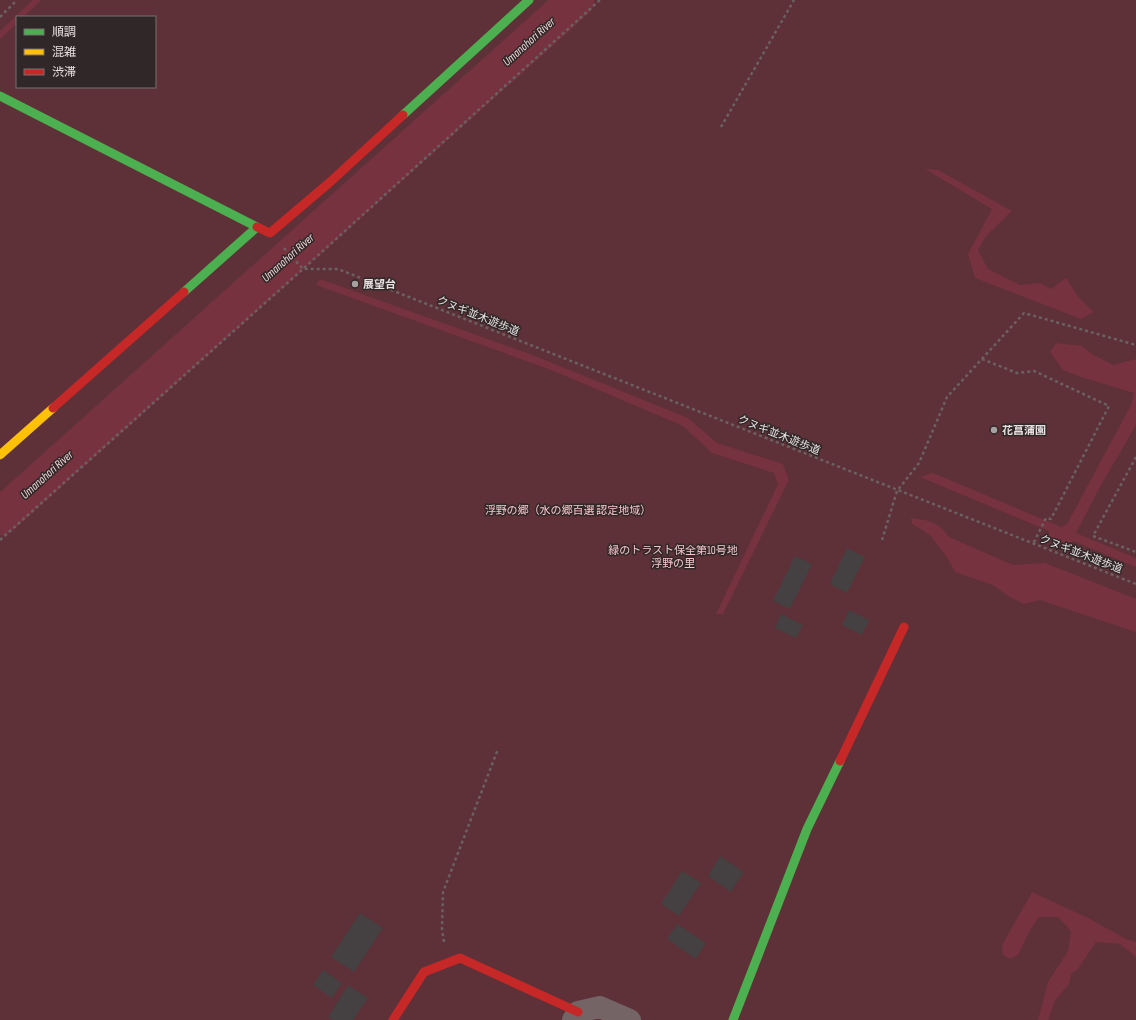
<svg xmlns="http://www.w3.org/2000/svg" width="1136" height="1020" font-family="'Sofia Sans Condensed','Noto Sans JP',sans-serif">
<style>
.green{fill:#5d3137;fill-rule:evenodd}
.water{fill:#76323e}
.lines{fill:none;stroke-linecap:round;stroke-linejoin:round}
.stream{stroke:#76323e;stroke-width:6}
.river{stroke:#76323e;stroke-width:37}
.building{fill:#454041}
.path{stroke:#6b6162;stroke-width:2.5;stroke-dasharray:3 3;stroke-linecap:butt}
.street{stroke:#756466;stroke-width:22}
.fast{stroke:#4caf50;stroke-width:9}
.slow{stroke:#ffc107;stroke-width:9}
.jam{stroke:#c62828;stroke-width:9}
.poi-dot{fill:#a6a0a1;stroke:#302728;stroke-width:1.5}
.labels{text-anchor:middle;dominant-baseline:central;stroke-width:3;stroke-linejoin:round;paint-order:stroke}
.poi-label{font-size:11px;font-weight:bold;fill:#e6e0e1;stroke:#302728;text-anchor:start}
.street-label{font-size:11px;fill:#e6e0e1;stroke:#302728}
.park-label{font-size:11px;fill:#f6c7cb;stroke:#302728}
.water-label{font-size:12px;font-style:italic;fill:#f1d9db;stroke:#302728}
</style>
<rect width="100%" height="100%" fill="#2e2929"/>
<path class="green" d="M0 0H1136V1020H0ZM17 17H155V87H17Z"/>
<g class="water">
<polygon points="925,169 938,170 1012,211 986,236 978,250 988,269 1020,285 1040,283 1051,289 1066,278 1079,298 1094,312 1081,319 975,278 968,254 992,209"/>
<polygon points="320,279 535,356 688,418 717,443 783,464 789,480 723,614 716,614 778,484 774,473 712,453 683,426 554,371 316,285"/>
<polygon points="1056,343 1082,346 1092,354 1113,365 1136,359 1136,425 1100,487 1076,533 1136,558 1136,567 1073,541 1069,546 1054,540 1049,536 1049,531 920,477 933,473 1061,527 1067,524 1131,405 1134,393 1081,377 1063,370 1050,352"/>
<path d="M911 518C929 520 939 522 949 537L1013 565 1045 563 1136 599V632L1040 600 1024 604 1008 596 993 585 955 572 948 559 930 535 912 524Z"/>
<polygon points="1032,892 1088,918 1126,939 1136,942 1136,957 1120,944 1096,942 1078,969 1071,974 1069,984 1055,1001 1048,1020 1038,1020 1048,982 1068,951 1071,931 1058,917 1039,917 1030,930 1018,955 1010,959 1003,955 1002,945"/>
</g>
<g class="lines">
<g class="stream">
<polyline points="19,17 37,0"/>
<polyline points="0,35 17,19"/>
</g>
<polyline class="river" points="0,517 576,0"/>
</g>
<g class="building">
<polygon points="353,280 359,283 356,288 350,285"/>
<polygon points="847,548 865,557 847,593 830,584"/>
<polygon points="795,556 812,564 790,609 773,601"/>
<polygon points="849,610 869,620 862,635 842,625"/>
<polygon points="781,614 803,625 796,638 775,628"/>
<polygon points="720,856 744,872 731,892 708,876"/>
<polygon points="682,871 701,883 679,916 661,904"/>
<polygon points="360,913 383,928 354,972 331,957"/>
<polygon points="677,924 706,943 696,959 667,939"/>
<polygon points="323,970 342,983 332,998 313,985"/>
<polygon points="348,985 368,998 353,1020 333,1020 328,1017"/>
</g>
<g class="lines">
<g class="path">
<polyline points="0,17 17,0"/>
<polyline points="721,127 794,0"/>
<polyline points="284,248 303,269 338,269 1136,584"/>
<polyline points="982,359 1017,373 1034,371 1109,406 1051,519 1046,518 1033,544"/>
<polyline points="1136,457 1093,536 1136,552"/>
<polyline points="0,540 303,269 600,0"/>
<polyline points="882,540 897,491 919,463 947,397 1024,313 1136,345"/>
<polyline points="444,942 442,929 443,892 498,749"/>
</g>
<polyline class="street" points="573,1020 578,1012 600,1007 630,1020"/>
<g class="fast">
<polyline points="0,96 257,227 184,292"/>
<polyline points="403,115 529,0"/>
<polyline points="733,1020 807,829 840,761"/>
</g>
<polyline class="slow" points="0,455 53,408"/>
<g class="jam">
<polyline points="257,227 270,233 329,183 403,115"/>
<polyline points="53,408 184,292"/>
<polyline points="840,761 904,627"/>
<polyline points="393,1020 424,972 460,958 578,1012"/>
</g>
</g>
<g class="poi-dot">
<circle cx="355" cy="284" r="4"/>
<circle cx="994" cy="430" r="4"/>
</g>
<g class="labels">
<g class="poi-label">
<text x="363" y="284">展望台</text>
<text x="1002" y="430">花菖蒲園</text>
</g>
<g class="street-label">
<text transform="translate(478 316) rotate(22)">クヌギ並木遊歩道</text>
<text transform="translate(779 435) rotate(22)">クヌギ並木遊歩道</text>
<text transform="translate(1081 554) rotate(21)">クヌギ並木遊歩道</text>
</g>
<g class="park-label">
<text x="568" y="510">浮野の郷（水の郷百選 認定地域）</text>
<text x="673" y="550">緑のトラスト保全第10号地<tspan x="673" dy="13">浮野の里</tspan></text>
</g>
<g class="water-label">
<text transform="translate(529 42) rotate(-42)">Umanohori River</text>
<text transform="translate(288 258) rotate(-42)">Umanohori River</text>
<text transform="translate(47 475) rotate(-42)">Umanohori River</text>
</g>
</g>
<rect x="16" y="16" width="140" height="72" fill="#302728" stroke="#797172"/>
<rect x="24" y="29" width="20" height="6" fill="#4caf50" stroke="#797172"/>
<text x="52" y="36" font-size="12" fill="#e6e0e1">順調</text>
<rect x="24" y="49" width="20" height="6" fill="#ffc107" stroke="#797172"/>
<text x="52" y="56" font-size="12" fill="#e6e0e1">混雑</text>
<rect x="24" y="69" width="20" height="6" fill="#c62828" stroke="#797172"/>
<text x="52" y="76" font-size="12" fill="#e6e0e1">渋滞</text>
</svg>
